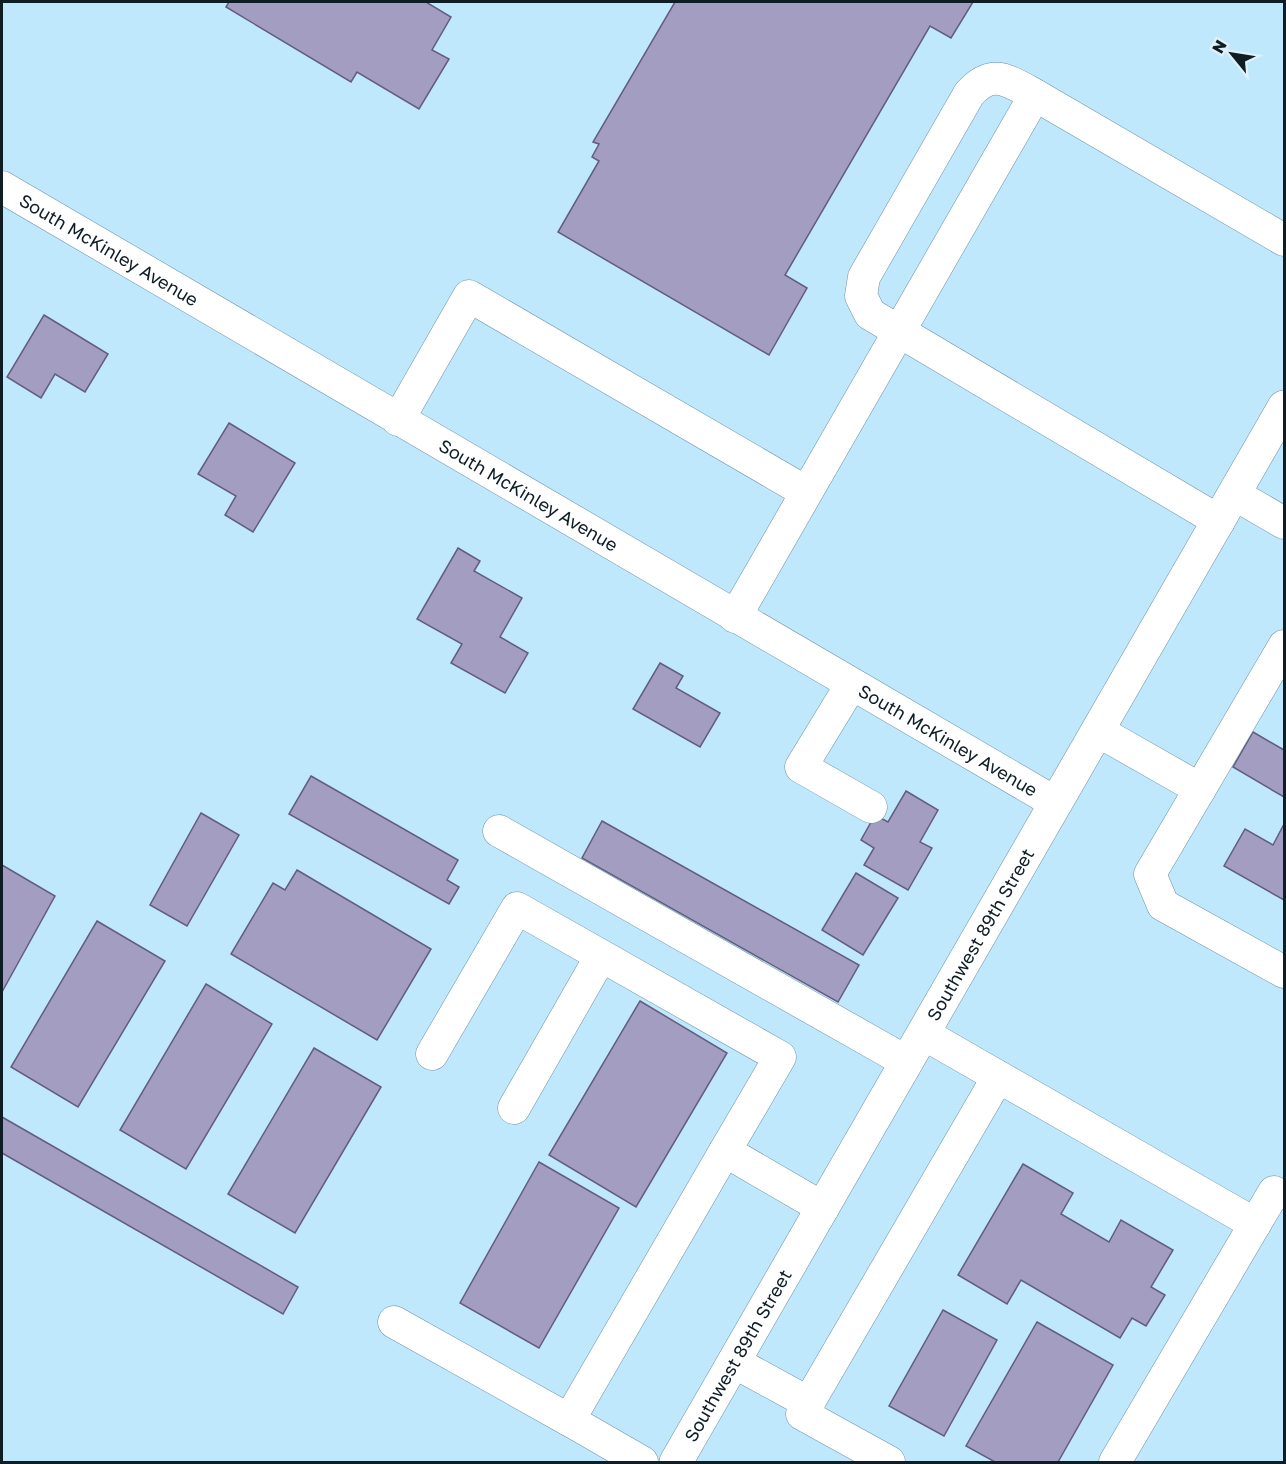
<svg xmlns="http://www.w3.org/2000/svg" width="1286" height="1464" font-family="'Golos Text',sans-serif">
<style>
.building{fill:#a39ec1;stroke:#625d7d;stroke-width:1.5}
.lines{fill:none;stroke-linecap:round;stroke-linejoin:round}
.minor-casing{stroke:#6d92a6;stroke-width:33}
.major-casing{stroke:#6d92a6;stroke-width:34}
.minor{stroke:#fff;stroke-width:32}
.major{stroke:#fff;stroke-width:33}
.labels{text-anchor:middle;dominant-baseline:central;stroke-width:6;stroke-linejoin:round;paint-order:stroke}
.street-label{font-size:18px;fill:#0f1e25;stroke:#e1f1fa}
</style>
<rect width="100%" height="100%" fill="#c0e8fd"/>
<g class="building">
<polygon points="229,2 426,2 451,17 432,50 449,59 419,109 357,72 351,82 226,7"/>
<polygon points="675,2 973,2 951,38 930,26 785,275 807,288 769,355 558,232 599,161 592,157 599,144 593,142"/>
<polygon points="44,315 108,354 85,392 55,374 41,398 7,377"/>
<polygon points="229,423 295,463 253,532 225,515 236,496 198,474"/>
<polygon points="458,548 480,561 474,571 522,598 500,637 528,653 505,693 451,663 462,644 417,619"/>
<polygon points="660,663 683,676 676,688 720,713 700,747 633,709"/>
<polygon points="1253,732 1284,750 1284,797 1233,767"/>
<polygon points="311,776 458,860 447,880 459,887 449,904 289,814"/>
<polygon points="906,791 938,810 920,842 932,848 908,890 864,865 874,848 861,840 875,815 888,822"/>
<polygon points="201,813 239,835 187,926 150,905"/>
<polygon points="602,821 859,965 838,1002 582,858"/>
<polygon points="1284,824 1284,900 1224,866 1245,829 1273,845"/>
<polygon points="2,865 55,896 2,992"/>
<polygon points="297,870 431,949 377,1040 231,954 273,883 285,890"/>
<polygon points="856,873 898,898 863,955 822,930"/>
<polygon points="97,921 165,961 78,1107 11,1067"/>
<polygon points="206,984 272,1024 186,1169 120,1130"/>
<polygon points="640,1001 727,1053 636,1207 549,1155"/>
<polygon points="314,1048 381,1087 295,1233 228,1194"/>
<polygon points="2,1117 298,1287 283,1314 2,1153"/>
<polygon points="539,1162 619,1208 539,1348 460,1303"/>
<polygon points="1023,1164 1073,1193 1061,1214 1109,1242 1121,1220 1173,1250 1151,1287 1165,1295 1146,1326 1132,1318 1120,1338 1021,1280 1007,1304 958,1275"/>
<polygon points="943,1310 997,1340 944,1436 889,1406"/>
<polygon points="1037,1322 1113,1365 1058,1462 995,1462 966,1446"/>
</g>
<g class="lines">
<g class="minor-casing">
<g id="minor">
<path id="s1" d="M2 187 1056 803"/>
<polyline points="398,420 469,296 806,492"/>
<polyline points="1234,494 1284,523"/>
<path d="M1219 521 870 314 861 296 864 277 969 94C992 67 1009 81 1035 95L1284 240"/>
<polyline points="735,617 1035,95"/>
<polyline points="1284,646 1150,874 1163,905 1284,972"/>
<polyline points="851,685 801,767 871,807"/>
<polyline points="1098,731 1200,789"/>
<polyline points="499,831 907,1062"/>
<polyline points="924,1034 1255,1224 1115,1462"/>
<polyline points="432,1054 517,908 780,1057 725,1151 823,1208"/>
<polyline points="514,1108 601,956"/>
<polyline points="1255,1224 1274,1192"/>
<polyline points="394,1322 569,1420"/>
<polyline points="734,1362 809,1403"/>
<polyline points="642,1462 569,1420 725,1151"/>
<polyline points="889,1462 802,1414 998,1077"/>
</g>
</g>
<g class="major-casing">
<g id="major">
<path id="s2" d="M676 1462 1284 407"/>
</g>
</g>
<use href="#minor" class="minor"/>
<use href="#major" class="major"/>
</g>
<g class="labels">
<g class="street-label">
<text stroke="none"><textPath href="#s1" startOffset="124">South McKinley Avenue</textPath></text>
<text stroke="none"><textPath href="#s1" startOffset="610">South McKinley Avenue</textPath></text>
<text stroke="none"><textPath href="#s1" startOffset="1096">South McKinley Avenue</textPath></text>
<text stroke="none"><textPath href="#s2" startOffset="609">Southwest 89th Street</textPath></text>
<text stroke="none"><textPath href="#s2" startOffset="123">Southwest 89th Street</textPath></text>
</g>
</g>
<rect width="1286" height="1464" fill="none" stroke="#0f1e25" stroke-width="6"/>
<g transform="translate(1232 54) rotate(300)" stroke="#e1f1fa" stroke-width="4.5" paint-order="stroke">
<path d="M0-4.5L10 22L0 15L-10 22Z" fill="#0f1e25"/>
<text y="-9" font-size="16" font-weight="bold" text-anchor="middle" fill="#0f1e25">N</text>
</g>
</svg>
